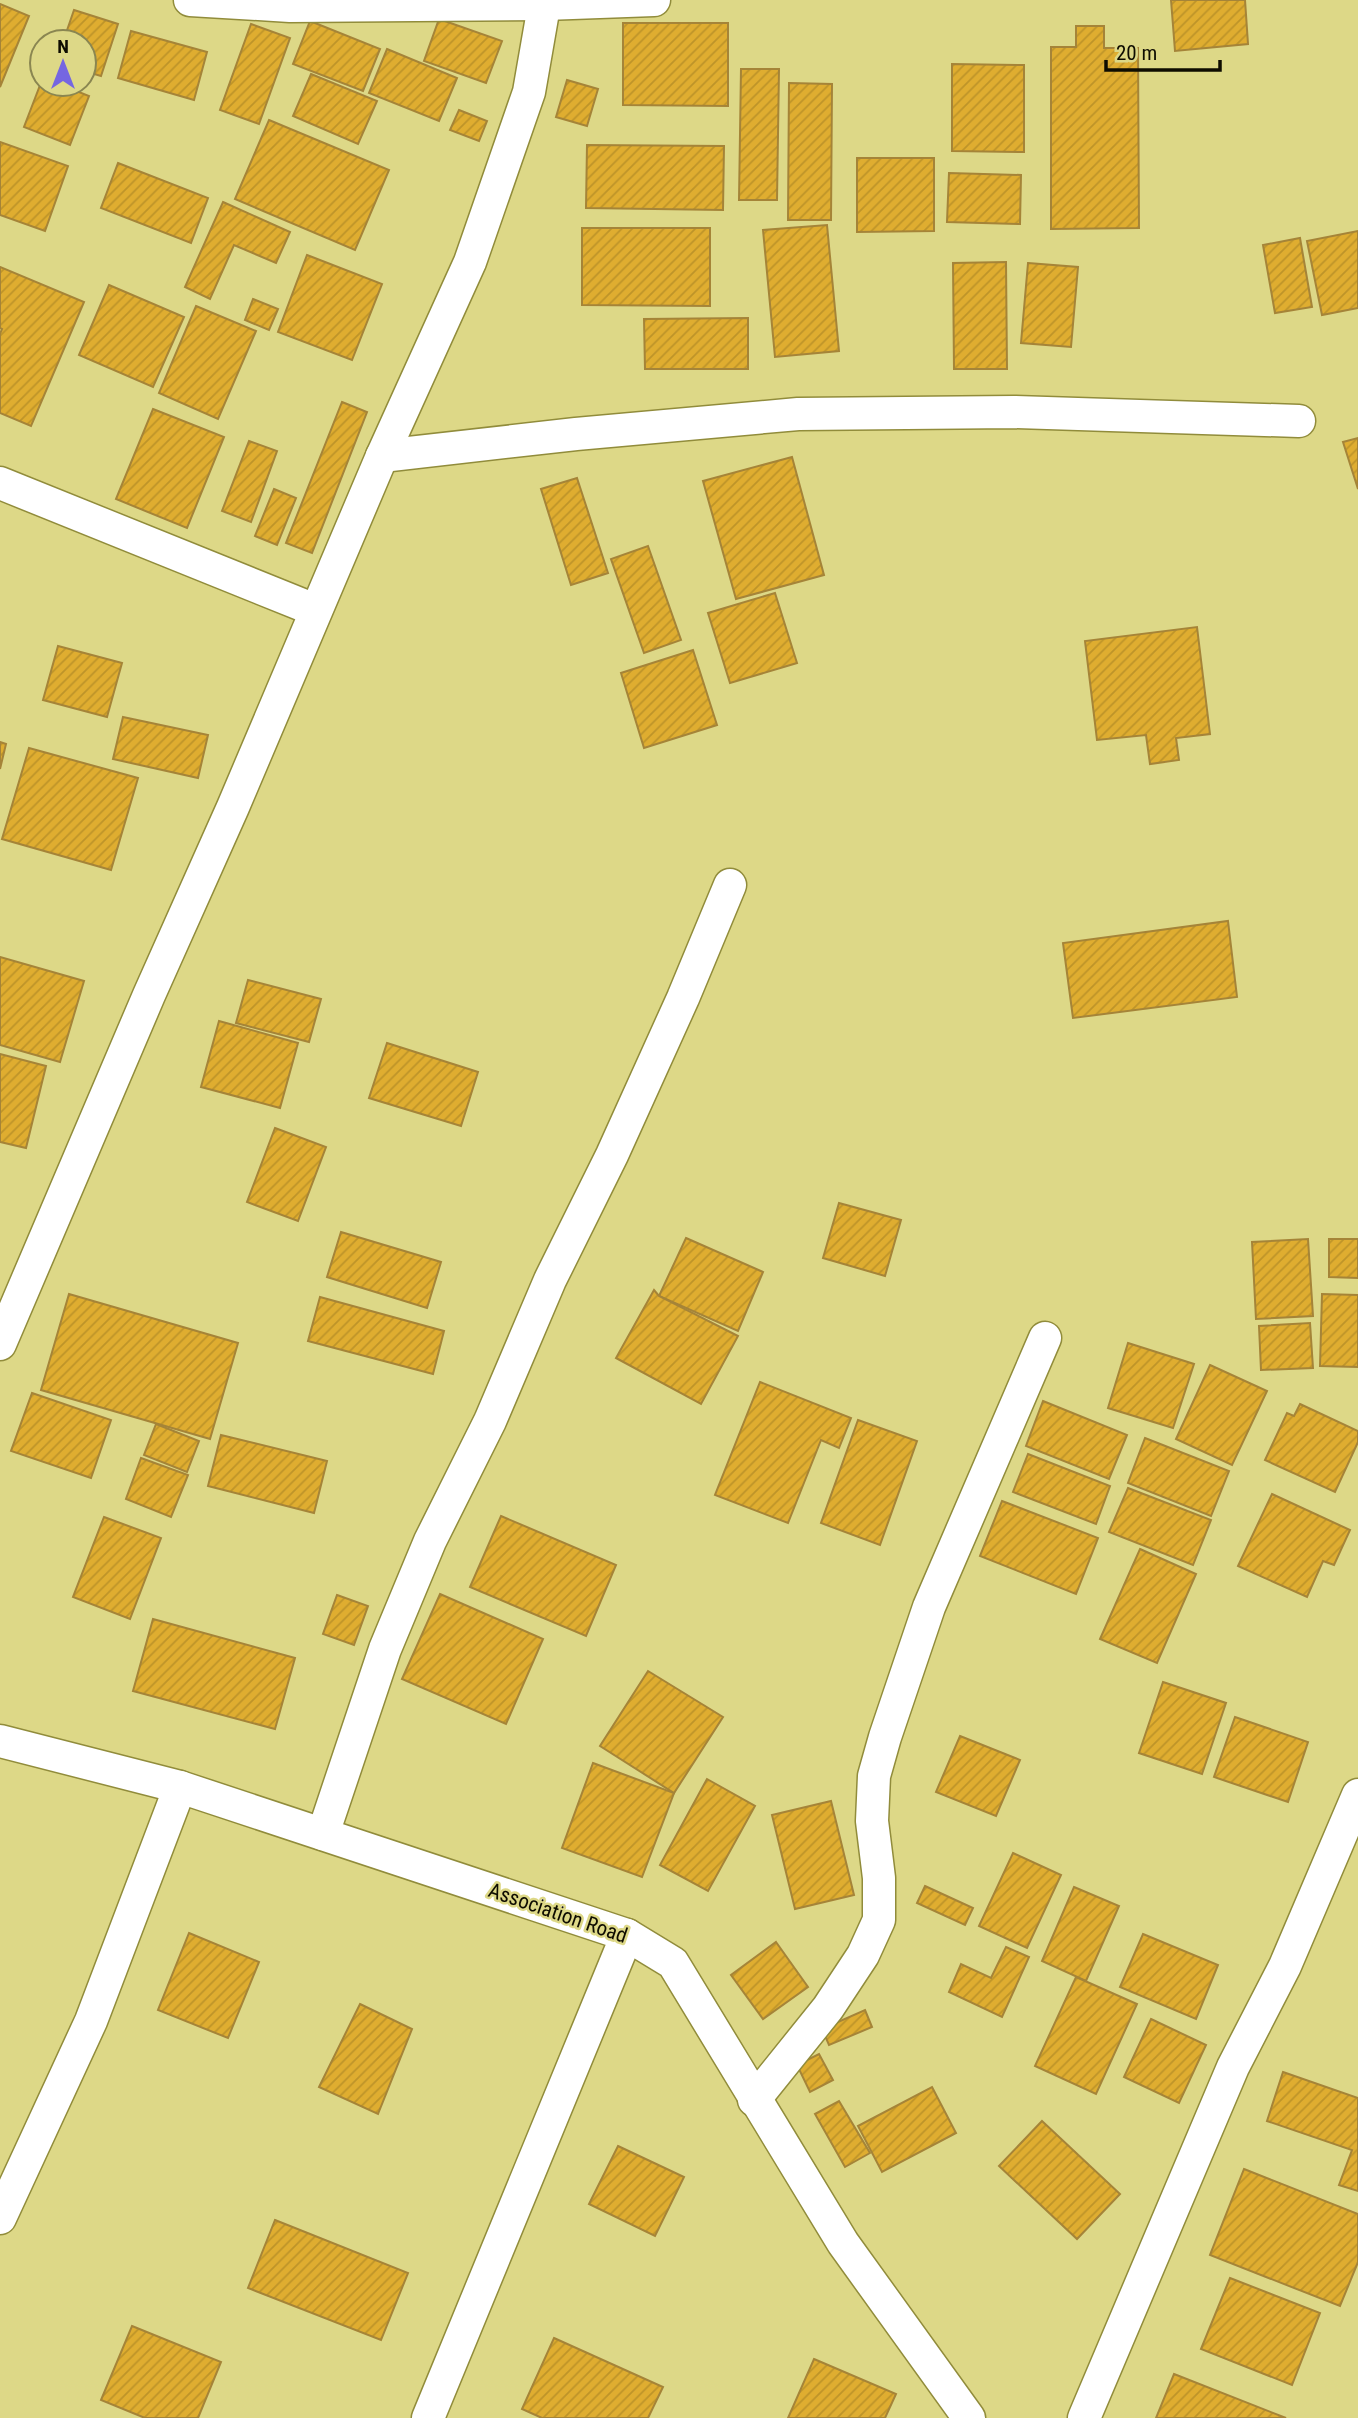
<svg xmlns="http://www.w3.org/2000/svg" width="1358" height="2418" font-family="'Roboto Condensed',sans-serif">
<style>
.building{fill:url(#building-hatch);stroke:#a58438;stroke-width:2}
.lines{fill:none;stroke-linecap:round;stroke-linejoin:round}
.street-casing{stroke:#918c3b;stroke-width:35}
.street{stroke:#fff;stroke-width:32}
.labels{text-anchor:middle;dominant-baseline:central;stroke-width:5;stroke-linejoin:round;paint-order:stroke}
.street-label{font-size:21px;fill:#0e0c00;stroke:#ddd887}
</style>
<defs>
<pattern id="building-hatch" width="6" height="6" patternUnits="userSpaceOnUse" patternTransform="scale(1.75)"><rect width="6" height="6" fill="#dfad30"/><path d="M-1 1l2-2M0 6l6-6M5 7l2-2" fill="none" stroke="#be9429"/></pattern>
</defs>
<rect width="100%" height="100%" fill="#ddd887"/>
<g class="building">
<polygon points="1171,0 1245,0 1248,44 1175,51"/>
<polygon points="0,4 29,16 0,87"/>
<polygon points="74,10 118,24 101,76 84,71 84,42 63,42"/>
<polygon points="439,19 502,41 486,83 424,61"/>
<polygon points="310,21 380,49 363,91 293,64"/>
<polygon points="623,23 728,23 728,106 623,105"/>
<polygon points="251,24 290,38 259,124 220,110"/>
<polygon points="1076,26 1104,26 1104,48 1138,48 1139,228 1051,229 1051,47 1076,47"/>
<polygon points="131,31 207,52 194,100 118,78"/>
<polygon points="387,49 457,78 439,121 369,93"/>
<polygon points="952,64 1024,65 1024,152 952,151"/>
<polygon points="741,69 779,69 777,200 739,200"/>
<polygon points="311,74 377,101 358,144 293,116"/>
<polygon points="42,80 42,84 59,84 89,96 70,145 24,127"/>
<polygon points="567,80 598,89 587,126 556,117"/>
<polygon points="789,83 832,84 831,220 788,220"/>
<polygon points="459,110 487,121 479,141 450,130"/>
<polygon points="269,120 389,170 355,250 235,199"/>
<polygon points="0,142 68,166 45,231 0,215"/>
<polygon points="587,145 724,146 723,210 586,208"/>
<polygon points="857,158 934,158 934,231 857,232"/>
<polygon points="118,163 208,198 191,243 101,208"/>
<polygon points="949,173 1021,175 1020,224 947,222"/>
<polygon points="223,202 290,232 276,263 234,245 210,299 185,287"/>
<polygon points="827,225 839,351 775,357 763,230"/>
<polygon points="582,228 710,228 710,306 582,305"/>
<polygon points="1358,231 1358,308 1322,315 1307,241"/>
<polygon points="1300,238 1312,307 1275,313 1263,245"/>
<polygon points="307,255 382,284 352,360 278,332"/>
<polygon points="1006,262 1007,369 954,369 953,263"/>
<polygon points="1028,263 1078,267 1071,347 1021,343"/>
<polygon points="0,267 84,302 31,426 0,413 0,334 2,329 0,328"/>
<polygon points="109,285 184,317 153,387 79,355"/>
<polygon points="253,299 278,309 269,330 245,320"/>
<polygon points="196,306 256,331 218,419 159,393"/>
<polygon points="748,318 748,369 645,369 644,319"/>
<polygon points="342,402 367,412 312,553 286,543"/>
<polygon points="153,409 224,437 187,528 116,499"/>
<polygon points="1358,438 1358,489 1343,442"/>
<polygon points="249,441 277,451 251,522 222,511"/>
<polygon points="792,457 824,575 736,599 703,481"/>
<polygon points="577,478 608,573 571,585 541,489"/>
<polygon points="274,489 296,498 277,545 255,536"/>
<polygon points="648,546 681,640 644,653 611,559"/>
<polygon points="775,593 797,663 730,683 708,613"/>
<polygon points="1197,627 1210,734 1176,738 1179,760 1150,764 1146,735 1097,740 1085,641"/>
<polygon points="58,646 122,663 107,717 43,700"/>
<polygon points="693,650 717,725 644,748 621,673"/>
<polygon points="123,717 208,735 198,778 113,759"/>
<polygon points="0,742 6,744 0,769"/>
<polygon points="29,748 138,778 111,870 2,839"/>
<polygon points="1228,921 1237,997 1073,1018 1063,943"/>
<polygon points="0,957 84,981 60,1062 0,1045"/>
<polygon points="248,980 321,999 309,1042 236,1023"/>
<polygon points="219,1021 298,1043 280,1108 201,1087"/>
<polygon points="387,1043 478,1072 461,1126 369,1098"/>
<polygon points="0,1054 46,1066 26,1148 0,1142"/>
<polygon points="275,1128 326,1147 298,1221 247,1202"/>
<polygon points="839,1203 901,1220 885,1276 823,1258"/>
<polygon points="341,1232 441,1262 427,1308 327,1277"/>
<polygon points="686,1238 763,1272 738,1331 659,1296"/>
<polygon points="1308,1239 1313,1316 1256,1319 1252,1242"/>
<polygon points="1329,1239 1358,1239 1358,1278 1329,1277"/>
<polygon points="654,1290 659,1296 738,1336 701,1404 616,1358"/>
<polygon points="69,1294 238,1343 210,1439 41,1390"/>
<polygon points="1322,1294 1358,1295 1358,1367 1320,1366"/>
<polygon points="320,1297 444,1331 433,1374 308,1341"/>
<polygon points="1310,1323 1313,1368 1261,1370 1259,1326"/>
<polygon points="1128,1343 1194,1364 1173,1428 1108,1408"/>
<polygon points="1210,1365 1267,1391 1232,1465 1176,1439"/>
<polygon points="760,1382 851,1418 839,1448 821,1440 788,1523 715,1495"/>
<polygon points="32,1393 111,1420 91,1478 11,1451"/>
<polygon points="1043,1401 1127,1435 1109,1479 1026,1446"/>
<polygon points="1300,1404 1358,1431 1358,1442 1335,1492 1265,1460 1287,1413 1294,1416"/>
<polygon points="858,1420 917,1441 880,1545 821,1523"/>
<polygon points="156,1424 199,1441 187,1472 144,1455"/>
<polygon points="221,1435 327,1461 314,1513 208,1486"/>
<polygon points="1145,1438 1229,1471 1211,1516 1128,1483"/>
<polygon points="1028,1454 1110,1486 1096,1524 1013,1492"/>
<polygon points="141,1458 188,1475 171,1517 126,1499"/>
<polygon points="1128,1488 1211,1520 1193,1565 1109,1532"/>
<polygon points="1272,1494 1350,1530 1334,1565 1323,1561 1307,1597 1238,1566"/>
<polygon points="1002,1501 1098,1538 1076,1594 980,1556"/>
<polygon points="501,1516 616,1565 586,1636 470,1587"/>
<polygon points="104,1517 161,1538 130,1619 73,1597"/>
<polygon points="1140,1549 1196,1574 1157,1663 1100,1639"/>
<polygon points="440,1594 543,1639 506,1724 402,1679"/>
<polygon points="337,1595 368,1606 354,1645 323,1634"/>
<polygon points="153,1619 295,1658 275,1729 133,1691"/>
<polygon points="648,1671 723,1717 674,1793 600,1746"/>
<polygon points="1163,1682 1226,1703 1202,1774 1139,1753"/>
<polygon points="1235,1717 1308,1742 1288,1802 1214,1777"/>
<polygon points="960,1736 1020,1760 996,1816 936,1792"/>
<polygon points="593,1763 674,1793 642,1877 562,1848"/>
<polygon points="707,1779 755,1806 708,1891 660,1865"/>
<polygon points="831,1801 854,1895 795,1909 772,1815"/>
<polygon points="1013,1853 1061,1875 1027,1948 979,1926"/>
<polygon points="925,1886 973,1908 965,1925 917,1903"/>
<polygon points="1074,1887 1119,1906 1086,1981 1042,1961"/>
<polygon points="189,1933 259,1962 228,2038 158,2010"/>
<polygon points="1143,1934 1218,1965 1196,2019 1120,1987"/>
<polygon points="776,1942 808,1987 763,2019 731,1975"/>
<polygon points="1006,1947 1029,1957 1002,2017 949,1992 961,1964 991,1978"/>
<polygon points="1076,1977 1137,2004 1096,2094 1035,2066"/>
<polygon points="360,2004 412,2029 378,2114 319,2087"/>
<polygon points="865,2010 872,2027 829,2045 822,2029"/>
<polygon points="1151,2019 1206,2045 1179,2103 1124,2077"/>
<polygon points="819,2054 833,2080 810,2092 797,2065"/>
<polygon points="1283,2072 1358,2098 1358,2191 1339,2185 1352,2150 1267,2121"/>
<polygon points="932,2087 956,2133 882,2172 858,2126"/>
<polygon points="839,2101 870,2153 845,2167 815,2114"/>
<polygon points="1042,2121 1120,2194 1077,2239 999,2166"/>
<polygon points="618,2146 684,2177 655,2236 589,2204"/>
<polygon points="1244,2169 1358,2214 1358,2262 1340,2306 1210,2255"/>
<polygon points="275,2220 408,2273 381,2340 248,2288"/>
<polygon points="1230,2278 1320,2313 1292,2385 1201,2349"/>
<polygon points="132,2326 221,2362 198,2418 145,2418 101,2400"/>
<polygon points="554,2338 663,2387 648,2418 542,2418 522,2409"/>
<polygon points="814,2359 896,2394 885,2418 788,2418"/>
<polygon points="1174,2374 1286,2418 1156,2418"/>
</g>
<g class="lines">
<g class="street-casing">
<g id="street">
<polyline points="190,0 290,6 545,4 654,0"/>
<polyline points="382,456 576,434 798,414 1014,412 1299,421"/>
<polyline points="0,483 315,610"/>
<polyline points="0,1344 149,995 233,807 382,456 470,262 529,92 545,0"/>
<polyline points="0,1741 180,1787 627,1935 673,1963 843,2243 969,2418"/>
<polyline points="323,1834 385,1649 430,1541 490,1421 550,1280 612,1155 683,998 730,885"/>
<polyline points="754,2100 828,2008 863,1955 879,1920 879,1878 872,1821 874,1776 885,1737 929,1607 1045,1338"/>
<polyline points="0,2218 91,2021 180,1787"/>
<polyline points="428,2418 627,1935"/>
<polyline points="1084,2418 1233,2067 1285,1966 1358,1795"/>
</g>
</g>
<use href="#street" class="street"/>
</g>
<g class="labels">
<g class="street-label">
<text transform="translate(558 1913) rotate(19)">Association Road</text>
</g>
</g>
<g transform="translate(63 63)"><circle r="33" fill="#ddd887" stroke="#8a8651" stroke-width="2"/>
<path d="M0-5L12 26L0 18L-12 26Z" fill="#7566e1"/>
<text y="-10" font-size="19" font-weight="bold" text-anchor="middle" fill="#0e0c00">N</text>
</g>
<path d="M1106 60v10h114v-10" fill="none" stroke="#0e0c00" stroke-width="3.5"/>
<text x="1116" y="60" font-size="21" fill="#0e0c00" stroke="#ddd887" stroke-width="5" paint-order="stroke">20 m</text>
</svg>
